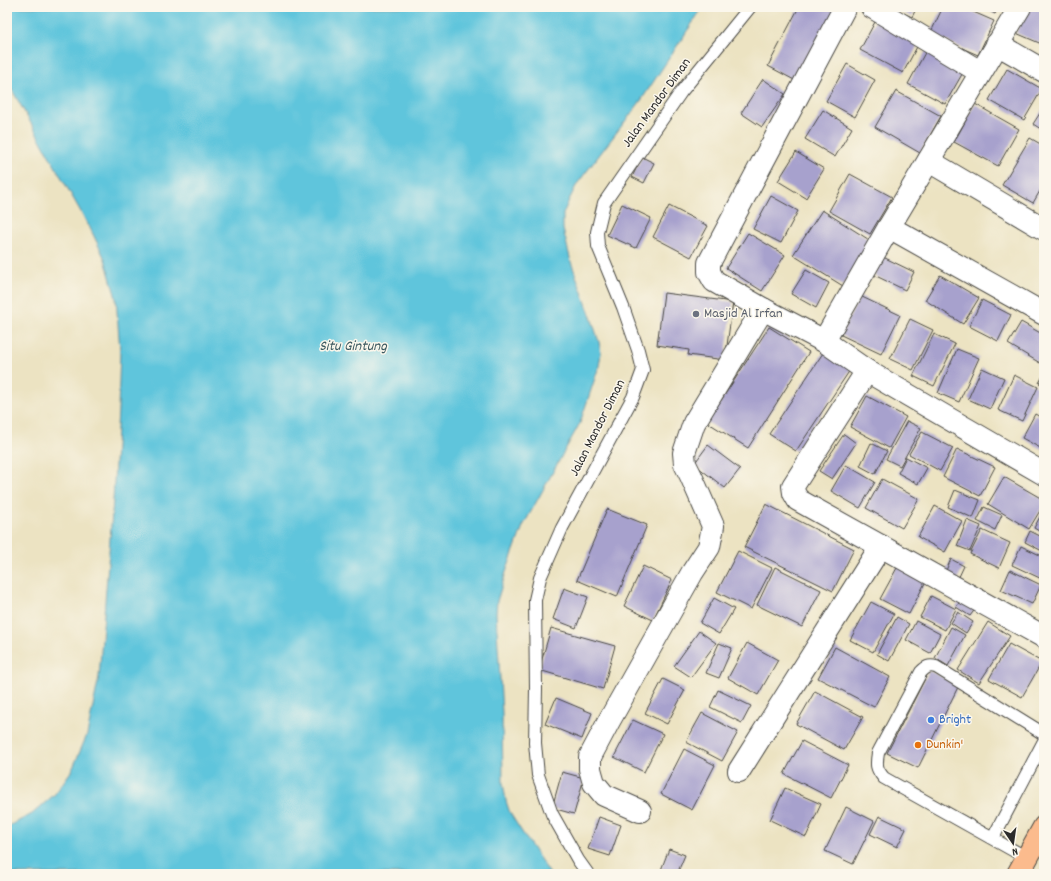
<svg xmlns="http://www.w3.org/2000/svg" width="1051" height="881" font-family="Dekko,sans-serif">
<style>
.water{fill:#5fc5dc;stroke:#457884}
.building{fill:#a7a1cd}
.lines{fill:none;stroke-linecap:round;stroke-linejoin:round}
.lane-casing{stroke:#484742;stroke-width:14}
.street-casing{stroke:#484742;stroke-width:24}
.highway-casing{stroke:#484742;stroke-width:24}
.lane{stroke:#fff;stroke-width:12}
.street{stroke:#fff;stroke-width:22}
.highway{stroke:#fbbb8d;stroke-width:22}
.worship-dot{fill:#6b7280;stroke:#fbf7ec;stroke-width:1.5}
.shop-dot{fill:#3f7fe0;stroke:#fbf7ec;stroke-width:1.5}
.food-dot{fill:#e8710a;stroke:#fbf7ec;stroke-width:1.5}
.labels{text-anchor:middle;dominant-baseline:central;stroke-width:3;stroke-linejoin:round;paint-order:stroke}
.street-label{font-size:14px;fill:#2b2b2b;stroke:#fbf7ec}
.worship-label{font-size:14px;fill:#5b616d;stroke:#fbf7ec;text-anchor:start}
.shop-label{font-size:14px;fill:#366cbe;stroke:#fbf7ec;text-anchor:start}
.food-label{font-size:14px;fill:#c56008;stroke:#fbf7ec;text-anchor:start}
.water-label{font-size:15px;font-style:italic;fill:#3b5960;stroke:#fbf7ec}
</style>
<rect width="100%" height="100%" fill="#fbf7ec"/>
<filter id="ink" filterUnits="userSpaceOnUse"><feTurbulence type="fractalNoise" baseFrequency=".025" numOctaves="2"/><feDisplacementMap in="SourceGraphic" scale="8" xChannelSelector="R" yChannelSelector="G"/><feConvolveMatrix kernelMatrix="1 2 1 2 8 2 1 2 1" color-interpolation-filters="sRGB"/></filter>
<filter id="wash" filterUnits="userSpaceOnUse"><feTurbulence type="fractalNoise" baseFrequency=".012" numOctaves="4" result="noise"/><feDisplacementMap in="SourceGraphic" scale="16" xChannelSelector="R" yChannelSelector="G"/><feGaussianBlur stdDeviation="0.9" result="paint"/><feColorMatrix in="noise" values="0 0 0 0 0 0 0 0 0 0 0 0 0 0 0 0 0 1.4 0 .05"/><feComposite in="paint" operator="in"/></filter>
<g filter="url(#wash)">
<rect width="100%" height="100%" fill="#ece3c2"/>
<polygon class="water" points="7,7 703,7 640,102 577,184 569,200 563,214 563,229 571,262 591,317 599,342 601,353 599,366 580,423 523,526 506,572 497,601 496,613 502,712 503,783 506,801 510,813 520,829 550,874 7,874 7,827 32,814 55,794 72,770 87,735 99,677 113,501 118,410 120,351 116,298 105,259 90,228 7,81"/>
<g id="blocks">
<g class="building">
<polygon points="799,7 837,7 798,82 768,66"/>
<polygon points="891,7 917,7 912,17"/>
<polygon points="943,7 962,7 994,21 978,55 930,34"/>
<polygon points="982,7 999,7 995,14"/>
<polygon points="1028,7 1044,7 1044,45 1016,33"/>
<polygon points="876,20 919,43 903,73 860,50"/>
<polygon points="927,49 965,69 945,104 908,84"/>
<polygon points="847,64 875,80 855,117 826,101"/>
<polygon points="1007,69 1042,89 1024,120 989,100"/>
<polygon points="763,79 785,94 762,127 741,113"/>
<polygon points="896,91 941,116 920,153 875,127"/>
<polygon points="975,104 1019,129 998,166 954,142"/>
<polygon points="1044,107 1044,131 1033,124"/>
<polygon points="823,110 852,128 835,157 805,139"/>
<polygon points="1030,138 1044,146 1044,184 1033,203 1002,185"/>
<polygon points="796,152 824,169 806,198 778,181"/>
<polygon points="642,157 654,163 644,183 632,177"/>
<polygon points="850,174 892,197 870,234 829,211"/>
<polygon points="771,196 798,211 781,243 753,229"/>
<polygon points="622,204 651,218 636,248 607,235"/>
<polygon points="669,206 708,226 691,257 653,237"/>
<polygon points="822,210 871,241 843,286 793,255"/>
<polygon points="748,233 785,255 762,291 726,268"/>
<polygon points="883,257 914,272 905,290 874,275"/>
<polygon points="806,270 829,283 816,308 791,294"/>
<polygon points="940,275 979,298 963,324 925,300"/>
<polygon points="664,293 733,302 725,360 688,355 689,350 657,345"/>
<polygon points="860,296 900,315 881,354 841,335"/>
<polygon points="982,300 1011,315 998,341 969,326"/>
<polygon points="910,319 933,330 913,370 890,359"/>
<polygon points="1021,322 1044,335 1044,356 1040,363 1008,344"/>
<polygon points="769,327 809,352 748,448 707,422"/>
<polygon points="934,334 955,344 934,386 913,376"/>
<polygon points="957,349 979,358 959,402 938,393"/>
<polygon points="825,350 852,367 796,451 769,434"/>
<polygon points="982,368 1004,378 990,409 968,399"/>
<polygon points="1044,374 1044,386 1039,383"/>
<polygon points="1014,375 1038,387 1022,421 998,410"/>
<polygon points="867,396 906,417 889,448 850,427"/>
<polygon points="1035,414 1044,419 1044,450 1022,438"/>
<polygon points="907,421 921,428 900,466 886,459"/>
<polygon points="922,432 953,448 940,471 909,454"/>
<polygon points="844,434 856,443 832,479 819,471"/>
<polygon points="871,443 887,451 875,474 860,466"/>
<polygon points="708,445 740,469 725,488 694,464"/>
<polygon points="957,449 995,467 980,496 943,477"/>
<polygon points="906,457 927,468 918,484 898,473"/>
<polygon points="846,465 875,482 860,508 831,491"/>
<polygon points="1004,477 1044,500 1044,504 1029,529 988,504"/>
<polygon points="882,479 919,499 902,528 866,508"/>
<polygon points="955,490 980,500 973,518 948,507"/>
<polygon points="766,504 854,549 833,591 744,547"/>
<polygon points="935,506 962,521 945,552 918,537"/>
<polygon points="984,507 1002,515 995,530 977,521"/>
<polygon points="607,509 647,525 617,597 577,580"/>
<polygon points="1044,509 1044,534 1034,528"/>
<polygon points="967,520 981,526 970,551 957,546"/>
<polygon points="982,530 1010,543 999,568 970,554"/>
<polygon points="1030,531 1044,538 1044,552 1025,542"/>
<polygon points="1021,546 1044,557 1044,580 1012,565"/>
<polygon points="738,551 772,568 751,609 717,592"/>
<polygon points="951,559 964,566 957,581 944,575"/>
<polygon points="643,566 672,580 653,620 624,606"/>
<polygon points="898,566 926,581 909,614 880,599"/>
<polygon points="775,567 821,590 802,627 757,605"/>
<polygon points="1010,570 1041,585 1032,604 1001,590"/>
<polygon points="564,588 588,597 576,628 553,619"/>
<polygon points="931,596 956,609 945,630 920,617"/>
<polygon points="714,598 734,609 719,634 700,623"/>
<polygon points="962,599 976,608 970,616 956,607"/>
<polygon points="871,602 894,614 873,652 850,640"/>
<polygon points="958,612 973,622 966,633 951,623"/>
<polygon points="897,617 909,624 889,661 877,654"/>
<polygon points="916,621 940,634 930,653 906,640"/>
<polygon points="988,622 1010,636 979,683 958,670"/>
<polygon points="951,627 965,635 948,666 935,658"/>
<polygon points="551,628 615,646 603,689 539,670"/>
<polygon points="699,631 716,643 691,677 674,666"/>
<polygon points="719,643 732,648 719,678 706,673"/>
<polygon points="747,643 778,660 758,695 728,678"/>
<polygon points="1009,644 1042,662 1022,697 989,679"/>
<polygon points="835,647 890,677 874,707 818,678"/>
<polygon points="929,671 959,685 918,768 887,753"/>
<polygon points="663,679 685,690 667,724 645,713"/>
<polygon points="718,690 751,706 742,723 710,707"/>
<polygon points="815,691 863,717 844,750 796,724"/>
<polygon points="556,698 592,713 582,739 545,724"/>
<polygon points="702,713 738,732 722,761 686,742"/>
<polygon points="633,720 663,734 644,772 614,757"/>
<polygon points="802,741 848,765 831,798 784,774"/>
<polygon points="684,749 715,765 692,810 661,794"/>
<polygon points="562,772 584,778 574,814 552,808"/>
<polygon points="785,788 821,804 806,837 770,820"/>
<polygon points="846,807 874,821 853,864 825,851"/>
<polygon points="879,816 906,829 897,847 870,834"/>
<polygon points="599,817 621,825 610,856 588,849"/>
<polygon points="669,849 685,855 677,874 672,874 661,870"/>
</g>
</g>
</g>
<g filter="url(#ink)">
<use href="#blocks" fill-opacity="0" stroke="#484742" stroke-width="1"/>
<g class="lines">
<g class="lane-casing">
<g id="lane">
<polyline points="993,838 1044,741"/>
<path d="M1027 858 884 778C876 769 876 765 878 753L921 672C926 667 929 665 936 667L1044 734"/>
<polyline points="588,874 578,860 552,814 538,775 535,743 536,689 535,600 540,578 562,528 633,397 643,370 638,350 623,307 598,246 597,232 604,203 681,92 750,7"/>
</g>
</g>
<g class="street-casing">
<g id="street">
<polyline points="845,7 709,263 709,272 714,281 763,309 824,341 867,371 1044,474"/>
<polyline points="872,7 980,72"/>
<polyline points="997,44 1044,71"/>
<polyline points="929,160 934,164 1044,229"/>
<polyline points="889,227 1044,314"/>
<polyline points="824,341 889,227 1020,7"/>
<polyline points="867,371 793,486 794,493 798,500 1044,637"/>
<polyline points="739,771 881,546"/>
<polyline points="640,811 604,795 594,783 590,769 590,757 609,721 692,573 709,547 713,526 691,476 685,464 684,453 694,423 763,309"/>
</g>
</g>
<g class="highway-casing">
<polyline id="highway" points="1018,874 1044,827"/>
</g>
<use href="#lane" class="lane"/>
<use href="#street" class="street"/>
<use href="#highway" class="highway"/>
</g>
</g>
<circle class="worship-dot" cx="696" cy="314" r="4"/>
<circle class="shop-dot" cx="931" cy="720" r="4"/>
<circle class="food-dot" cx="918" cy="745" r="4"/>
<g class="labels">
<g class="street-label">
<text transform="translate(657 103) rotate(-54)">Jalan Mandor Diman</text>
<text transform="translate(598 428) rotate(-63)">Jalan Mandor Diman</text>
</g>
<g class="worship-label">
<text x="704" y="314">Masjid Al Irfan</text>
</g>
<g class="shop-label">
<text x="939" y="720">Bright</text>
</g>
<g class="food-label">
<text x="926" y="745">Dunkin'</text>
</g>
<g class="water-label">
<text x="353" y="347">Situ Gintung</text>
</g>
</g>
<rect width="1051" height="881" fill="none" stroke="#fbf7ec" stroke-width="24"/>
<g transform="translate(1013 843) rotate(167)" stroke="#fbf7ec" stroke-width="3" paint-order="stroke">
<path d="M0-3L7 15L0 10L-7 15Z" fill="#2b2b2b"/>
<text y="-6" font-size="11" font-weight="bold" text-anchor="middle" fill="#2b2b2b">N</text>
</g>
</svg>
